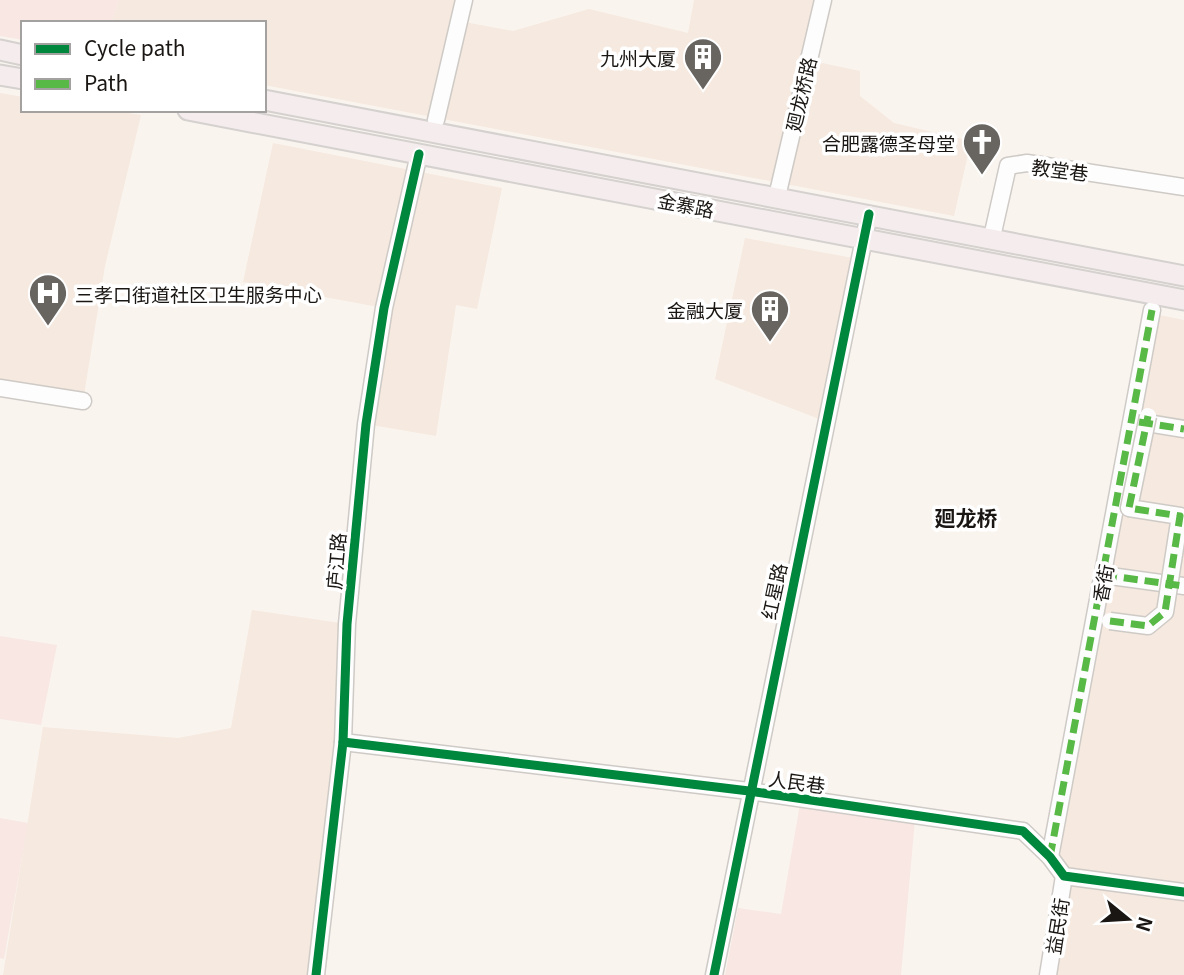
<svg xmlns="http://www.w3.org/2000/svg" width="1184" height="975" font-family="Georgia,'Noto Sans SC',serif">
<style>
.built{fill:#f6e9df}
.education{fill:#f8e7e3}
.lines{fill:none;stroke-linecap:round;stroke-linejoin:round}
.minor-casing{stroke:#cecac6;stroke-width:19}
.major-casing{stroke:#d4d1cf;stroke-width:23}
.minor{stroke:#fefdfd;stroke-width:16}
.major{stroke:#f5eced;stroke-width:19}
.minor-bridge-casing{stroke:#cecac6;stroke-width:19;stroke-linecap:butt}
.minor-bridge{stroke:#fefdfd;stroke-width:16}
.quiet{stroke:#58b947;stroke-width:7;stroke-dasharray:14 7;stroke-linecap:butt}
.cycleway-casing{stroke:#fff;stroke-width:13}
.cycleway{stroke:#00873e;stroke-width:9}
.labels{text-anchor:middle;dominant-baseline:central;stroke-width:7;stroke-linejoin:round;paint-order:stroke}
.poi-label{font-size:19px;fill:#1a1613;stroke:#fff;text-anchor:end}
.street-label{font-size:19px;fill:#1a1613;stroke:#fff}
.neighbourhood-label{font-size:21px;font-weight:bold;fill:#1a1613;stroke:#fff}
</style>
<rect width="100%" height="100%" fill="#faf4ef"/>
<g class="built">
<polygon points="119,0 464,0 459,21 513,31 589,9 688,33 694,0 823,0 808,60 860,71 860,96 894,123 971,141 954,216 264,85 264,23 111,23"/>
<polygon points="0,93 23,97 23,110 109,110 141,115 105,266 83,401 0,388"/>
<polygon points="273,143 502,188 477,309 456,305 436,436 366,424 384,308 243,282"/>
<polygon points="745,238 853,258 827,422 715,379"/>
<polygon points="1149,313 1184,320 1184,975 1048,975 1064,876 1050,857"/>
<polygon points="252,610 347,624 316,975 3,975 43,727 178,738 231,728"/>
</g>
<g class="education">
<polygon points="0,0 119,0 111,23 23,23 23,40 0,36"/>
<polygon points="0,636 57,645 41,725 0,719"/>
<polygon points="800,804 915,820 901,975 725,975 738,908 781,914"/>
<polygon points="0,818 28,823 4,959 0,958"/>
</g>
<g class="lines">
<g class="minor-casing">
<g id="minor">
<polyline points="436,120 464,0"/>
<polyline points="779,188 823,0"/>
<polyline points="992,237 1008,166 1027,163 1184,187"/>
<polyline points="0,388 83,401"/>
<polyline points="1135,421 1184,429"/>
<polyline points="1103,575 1184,586"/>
<polyline points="343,742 749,791 1023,831 1050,857 1064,876 1184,892"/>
<polyline points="1050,857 1152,310"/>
<polyline points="316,975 343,742 347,624 366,424 384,308 419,154"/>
<polyline points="714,975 869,214"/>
<polyline points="1048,975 1064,876"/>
</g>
</g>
<g class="major-casing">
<g id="major">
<polyline points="0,50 23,55"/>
<polyline points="0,75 23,79"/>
<polyline points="264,100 1184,276"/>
<polyline points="188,110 1184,300"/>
</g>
</g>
<use href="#minor" class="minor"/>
<use href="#major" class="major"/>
<g class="minor-bridge-casing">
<polyline id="minor-bridge" points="1110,621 1148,626 1165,612 1180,516 1129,508 1148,416"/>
</g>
<use href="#minor-bridge" class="minor-bridge"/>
<g class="quiet">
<polyline points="1139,422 1184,429"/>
<polyline points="1103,575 1184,586"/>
<polyline points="1110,621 1148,626 1165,612 1180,516 1129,508 1148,416"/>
<polyline points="1050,857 1152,310"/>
</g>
<g class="cycleway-casing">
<g id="cycleway">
<polyline points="343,742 749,791 1023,831 1050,857 1064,876 1184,892"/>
<polyline points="316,975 343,742 347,624 366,424 384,308 419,154"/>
<polyline points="714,975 869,214"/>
</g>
</g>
<use href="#cycleway" class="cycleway"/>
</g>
<defs>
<g id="building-pin" transform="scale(2.0125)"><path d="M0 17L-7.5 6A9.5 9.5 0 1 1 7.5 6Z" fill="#686460" stroke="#fff"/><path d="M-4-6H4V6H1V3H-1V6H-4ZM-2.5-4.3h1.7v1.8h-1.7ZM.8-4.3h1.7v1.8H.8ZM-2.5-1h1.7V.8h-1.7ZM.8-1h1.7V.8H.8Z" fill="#fff"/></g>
<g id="church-pin" transform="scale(2.0125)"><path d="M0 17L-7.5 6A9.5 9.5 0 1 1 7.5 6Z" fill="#686460" stroke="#fff"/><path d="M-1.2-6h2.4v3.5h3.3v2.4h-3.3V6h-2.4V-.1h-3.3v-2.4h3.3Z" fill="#fff"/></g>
<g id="hospital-pin" transform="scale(2.0125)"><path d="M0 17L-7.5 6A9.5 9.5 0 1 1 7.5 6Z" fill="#686460" stroke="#fff"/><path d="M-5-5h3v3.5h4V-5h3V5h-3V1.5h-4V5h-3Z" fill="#fff"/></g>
</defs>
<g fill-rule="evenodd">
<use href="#building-pin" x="703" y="57"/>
<use href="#church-pin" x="982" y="142"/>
<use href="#hospital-pin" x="48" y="293"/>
<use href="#building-pin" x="770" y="309"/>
</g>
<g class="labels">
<g class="poi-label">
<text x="676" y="57">九州大厦</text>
<text x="955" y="142">合肥露德圣母堂</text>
<text x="75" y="293" text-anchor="start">三孝口街道社区卫生服务中心</text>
<text x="743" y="309">金融大厦</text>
</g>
<g class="street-label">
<text transform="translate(800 94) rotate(-77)">廻龙桥路</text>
<text transform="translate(1060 169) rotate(7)">教堂巷</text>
<text transform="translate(686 204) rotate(11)">金寨路</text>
<text transform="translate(335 561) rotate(-85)">庐江路</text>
<text transform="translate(1102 583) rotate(-79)">香街</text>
<text transform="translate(773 591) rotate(-78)">红星路</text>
<text transform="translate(797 781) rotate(8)">人民巷</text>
<text transform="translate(1056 926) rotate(-81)">益民街</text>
</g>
<g class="neighbourhood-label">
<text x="966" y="517">廻龙桥</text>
</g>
</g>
<rect x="21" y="21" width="245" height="91" fill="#ffffff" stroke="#a3a2a1" stroke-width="2"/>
<rect x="35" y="44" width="35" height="10" fill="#00873e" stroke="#a3a2a1" stroke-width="2"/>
<text x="84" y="56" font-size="21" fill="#1a1613">Cycle path</text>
<rect x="35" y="79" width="35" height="10" fill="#58b947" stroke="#a3a2a1" stroke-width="2"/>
<text x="84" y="91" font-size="21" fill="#1a1613">Path</text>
<g transform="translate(1128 919) rotate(108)" stroke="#ffffff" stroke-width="5" paint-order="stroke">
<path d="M0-5L12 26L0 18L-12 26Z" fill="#1a1613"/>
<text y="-10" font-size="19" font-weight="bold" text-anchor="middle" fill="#1a1613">N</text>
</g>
</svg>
